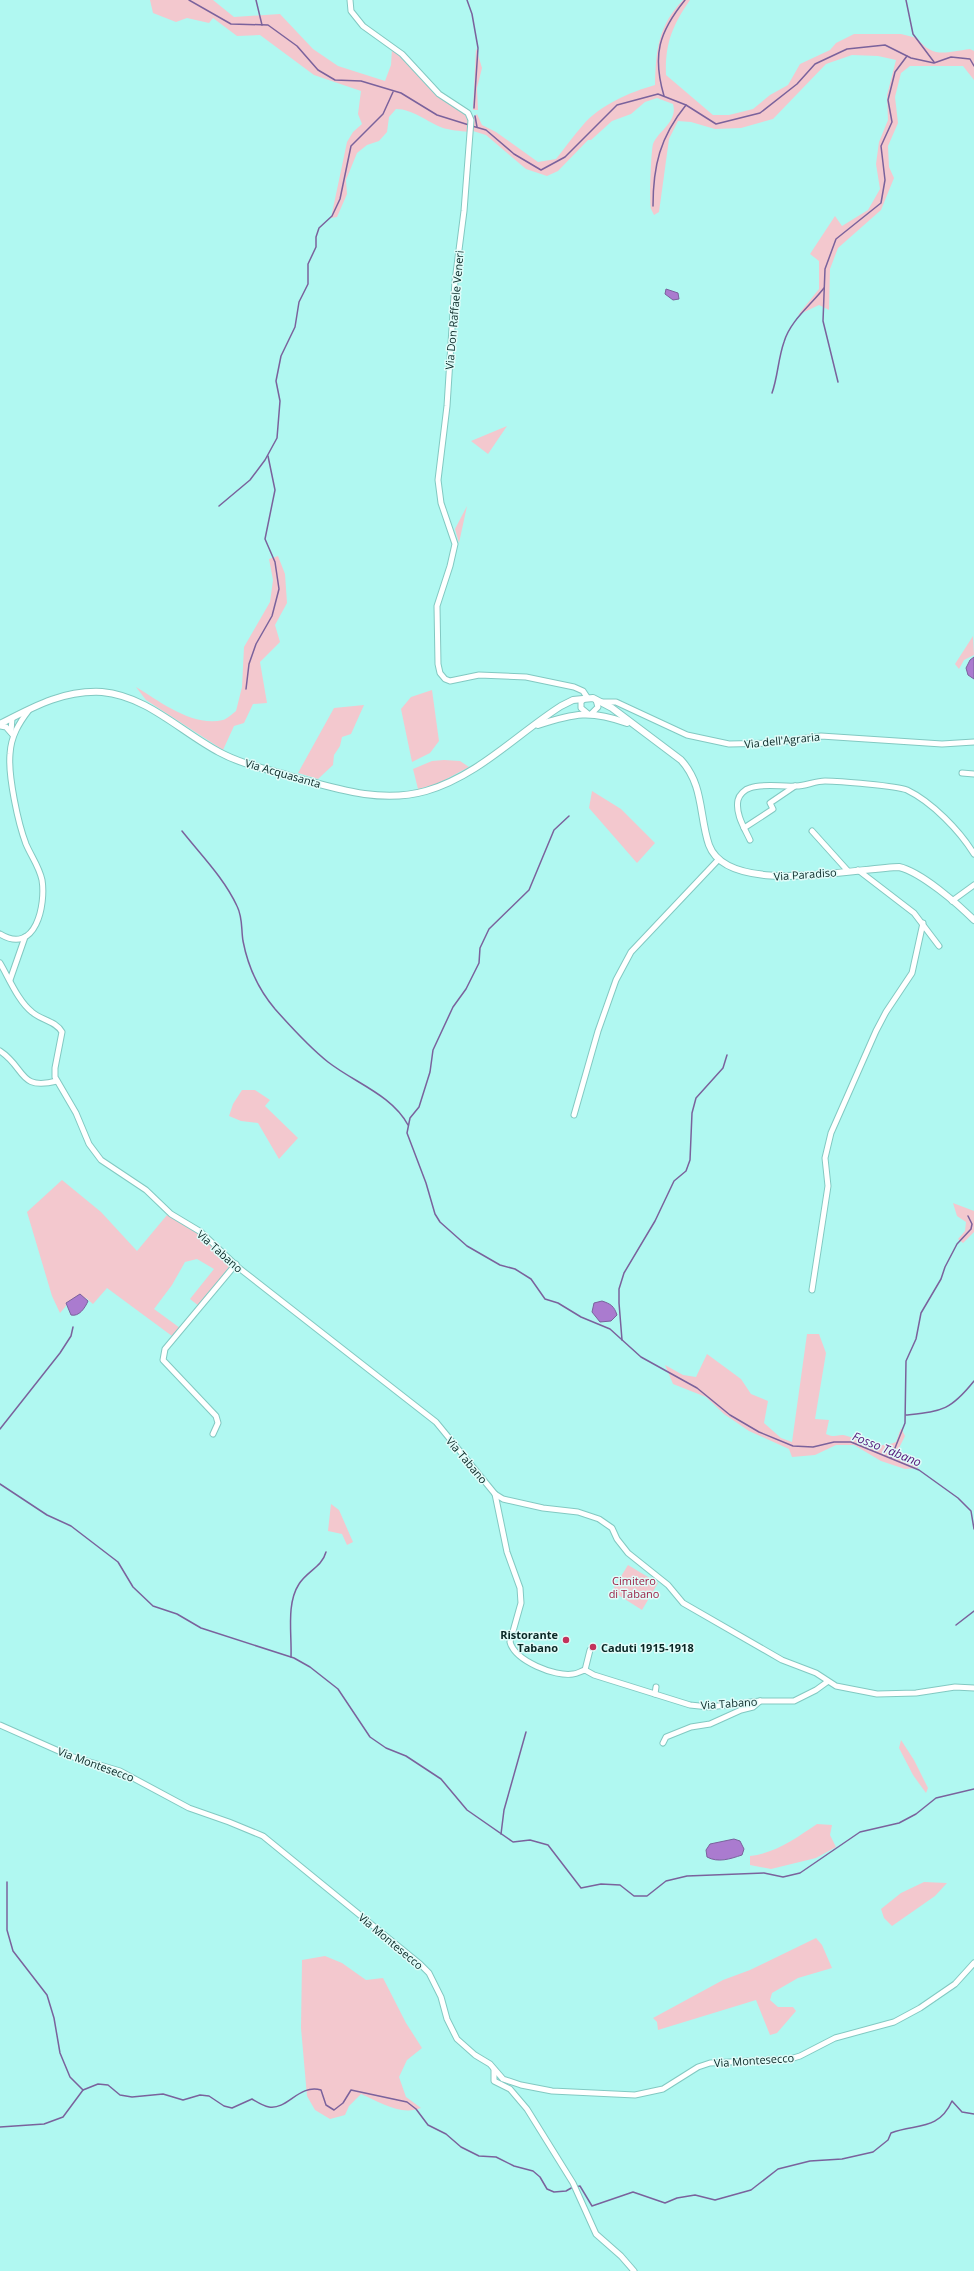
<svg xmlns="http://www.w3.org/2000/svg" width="974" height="2271" font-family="'Open Sans',sans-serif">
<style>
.green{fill:#f3c8ce}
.water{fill:#aa7bcf;stroke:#7a629c}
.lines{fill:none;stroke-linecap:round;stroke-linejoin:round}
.stream{stroke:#7a629c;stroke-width:1.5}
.minor-casing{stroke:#82c9c2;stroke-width:7}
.major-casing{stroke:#82c9c2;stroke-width:8}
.minor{stroke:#fff;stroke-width:5}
.major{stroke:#fff;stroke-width:6}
.poi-dot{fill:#c2335c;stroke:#e0fcf9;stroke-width:1.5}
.labels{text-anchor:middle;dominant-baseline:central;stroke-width:3;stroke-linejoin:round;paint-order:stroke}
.street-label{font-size:11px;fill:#092725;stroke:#e0fcf9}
.park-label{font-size:11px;fill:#9b1f45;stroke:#e0fcf9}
.poi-label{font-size:11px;font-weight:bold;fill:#092725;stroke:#e0fcf9;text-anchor:end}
.water-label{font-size:12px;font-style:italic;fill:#521278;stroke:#e0fcf9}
</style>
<rect width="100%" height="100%" fill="#b0f8f1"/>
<g class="green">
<path d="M150 0H213L234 17 280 14 313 49 338 66 385 81 391 65 392 49 402 57 440 97 468 116V132C460 131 450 130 443 128 427 122 413 109 396 109L389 117 387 132 379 141 367 145 357 153 346 180 347 194 337 217 331 218 347 142 353 132 362 124 358 114 361 91 314 75 260 35 237 36 213 18 209 23 187 18 176 22 153 13Z"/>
<path d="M683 0H690C672 26 665 44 666 75L713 115H729L753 109 770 95 788 85 800 64 830 50 836 43 854 34H901L917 38C933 59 946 52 970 49L974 51V80L963 66H910L901 73 895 97 898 123 888 146 889 167 894 178 881 210 838 248 830 269 829 310 819 305 798 315 819 289V261L810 254 835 216 842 226 868 210 880 189 876 164 879 142 888 120 887 95 896 60 878 56 852 55 826 64 773 119 741 128 715 129 691 122 678 121 669 139 659 212 654 215C653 213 652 211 651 209 649 203 651 151 653 144 659 130 678 122 673 104L657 98 645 102 631 114 612 121 591 140H588L558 171 547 176 526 169 486 135 473 131V118L477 114 482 125 496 132 538 162 556 159C565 148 573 136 583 125 600 105 630 92 655 85 656 50 658 26 683 0Z"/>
<polygon points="476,48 482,68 477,88 478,110 473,110"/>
<polygon points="507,426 488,454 471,441"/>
<polygon points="467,506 459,543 455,529"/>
<path d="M278 556 285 574 287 603 275 625 280 642 260 662 267 703 253 704 244 723 234 726 223 750 146 700 136 687C161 702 192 727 223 720 227 719 232 714 236 711L242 687 244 647 270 602 273 580 269 559Z"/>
<polygon points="973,636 974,655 964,660 959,669 955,664"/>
<polygon points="432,690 439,741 430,753 412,762 401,709 411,697"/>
<polygon points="364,705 351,734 342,737 340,746 334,755 333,765 318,779 298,773 334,708"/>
<polygon points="444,760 460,761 469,767 437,784 418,789 413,769 432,761"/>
<polygon points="592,791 621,809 655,843 637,863 589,808"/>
<polygon points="242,1090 255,1090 270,1100 265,1106 298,1138 279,1159 258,1123 241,1121 229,1116 233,1104"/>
<polygon points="62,1180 101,1212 137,1251 167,1215 202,1235 232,1263 199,1306 190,1299 214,1269 197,1259 185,1262 172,1285 154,1309 180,1328 172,1336 107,1288 93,1304 86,1298 66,1303 66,1306 60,1313 52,1296 27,1212"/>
<polygon points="953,1203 974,1211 974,1232 963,1243 958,1239 965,1231 966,1222 957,1216"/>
<path d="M807 1334H819L826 1353 815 1419 829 1420 826 1434C837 1439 838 1433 847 1436 867 1441 875 1450 896 1442L901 1428 905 1436 895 1456 919 1468 905 1469 881 1461 854 1445H836L815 1455 792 1457 789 1449 749 1431 724 1414 706 1397 673 1384 665 1365 683 1375 696 1377 707 1354 741 1379 751 1394 768 1401 764 1423 781 1438 792 1442Z"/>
<polygon points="331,1504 339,1510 353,1542 347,1545 342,1534 328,1531"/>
<polygon points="628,1565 658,1583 642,1610 612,1591"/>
<polygon points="901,1740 914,1760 928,1788 926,1793 913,1775 899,1748"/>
<path d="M817 1824 832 1825 830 1835 836 1847 816 1858 771 1869 750 1865V1856C776 1853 796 1838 817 1824Z"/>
<polygon points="924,1882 947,1883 935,1896 892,1926 884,1918 881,1909 901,1893"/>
<polygon points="816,1938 822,1945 832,1968 798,1978 772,1993 770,2000 778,2007 793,2007 796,2011 777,2033 770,2035 756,2000 658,2030 657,2022 653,2018 723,1980 750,1970"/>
<path d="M325 1956 342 1963 366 1980 383 1978 406 2023 422 2048 407 2060 399 2077 406 2097 421 2108C400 2116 380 2102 361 2094L349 2106 345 2115 330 2119 315 2110 307 2096 301 2028 302 1960Z"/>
</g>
<g class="water">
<polygon points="666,289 678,293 679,299 673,300 665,294"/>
<polygon points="974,657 974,679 968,675 966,668 970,660"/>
<path d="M80 1294 88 1301C85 1308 79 1317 71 1315L66 1303Z"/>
<path d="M602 1301C611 1304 614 1306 617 1315L611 1321 600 1322 592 1312 594 1303Z"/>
<path d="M734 1839 740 1841 744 1849 742 1855C730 1859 718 1863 707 1857L706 1850 710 1844Z"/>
</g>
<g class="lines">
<g class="stream">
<polyline points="189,0 231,24 268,25 297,46 318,70 335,80 361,81 401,93 437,115 469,125"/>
<polyline points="256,0 262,25"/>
<polyline points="467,0 472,14 478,48 474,108"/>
<polyline points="906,0 913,34 934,62"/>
<path d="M664 96C652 55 659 32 685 0"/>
<polyline points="475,116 477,127"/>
<polyline points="472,126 486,130 514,154 541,170 565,157 617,105 658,94 686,105 716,124 760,113 797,84 815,64 847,49 885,45 911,58 934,63 951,57 970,59 974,66"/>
<path d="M653 206C653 166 660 137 686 105"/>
<polyline points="838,382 823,321 825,269 836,239 881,203 885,180 881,146 892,122 888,100 895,72 907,56"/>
<path d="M772 393C778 376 778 359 784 342 790 321 811 305 824 288"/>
<polyline points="219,506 250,480 265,460 277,438 280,401 276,381 281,356 295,327 299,302 308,284 308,264 316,247 316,237 319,228 332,216 340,199 351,146 383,114 393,92"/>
<polyline points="246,689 249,664 256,644 272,616 279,589 275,562 265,539 275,490 268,456"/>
<polyline points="569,816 554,830 529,890 489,929 480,948 479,963 466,989 453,1007 433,1050 430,1072 419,1107 410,1118 407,1133 426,1183 435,1214 440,1222 467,1246 500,1265 515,1269 531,1279 545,1299 558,1303 581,1317 610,1329 641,1357 697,1388 730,1415 759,1432 793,1446 813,1447 834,1442 851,1442 919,1470 958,1498 971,1511 974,1529"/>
<path d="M182 831C201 855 224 878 237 906 243 918 241 929 243 941 248 967 258 989 275 1009 291 1027 309 1047 328 1062 355 1083 392 1095 408 1125"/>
<polyline points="622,1340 619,1303 619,1289 624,1273 655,1221 674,1181 686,1171 690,1160 692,1113 696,1098 723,1068 727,1055"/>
<path d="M906 1415C942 1411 950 1411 974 1381"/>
<polyline points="0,1429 60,1353 71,1336 73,1327"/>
<polyline points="891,1458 905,1423 906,1361 916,1339 921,1313 941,1279 945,1267 957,1244 971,1229 972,1224 968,1216"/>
<polyline points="0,1484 47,1515 71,1526 118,1562 133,1587 153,1606 177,1614 201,1628 294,1658 310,1667 338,1689 370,1737 386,1748 406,1756 441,1779 467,1810 513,1842 530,1840 548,1845 581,1888 601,1884 620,1885 634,1896 647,1896 666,1881 687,1876 764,1873 783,1877 800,1873 860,1832 899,1823 916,1814 936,1798 974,1789"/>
<polyline points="956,1625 974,1611"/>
<path d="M291 1657C292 1634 286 1604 299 1584 307 1571 322 1567 326 1552"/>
<polyline points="501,1834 504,1810 526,1732"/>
<polyline points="7,1882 7,1930 13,1951 47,1995 54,2018 60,2053 70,2077 83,2090"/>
<path d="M0 2127 44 2124 63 2117 83 2090 98 2084 108 2085 120 2095 132 2097 163 2094 183 2100 200 2095 209 2096 224 2106 232 2108 252 2099C257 2102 263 2106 269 2107 288 2110 298 2084 321 2090L326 2105 334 2110 343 2103 351 2090 407 2102 416 2109 428 2125 446 2134 461 2147 479 2156 496 2157 514 2166 533 2171 540 2177 547 2189 554 2192 566 2191 573 2187"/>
<path d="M576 2187 580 2186 592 2206 633 2192 665 2203 677 2198 695 2195 715 2200 751 2190 778 2169 810 2161 842 2159 873 2152 888 2140 891 2133C915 2123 938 2132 952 2101L962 2112 974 2114"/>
</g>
<g class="minor-casing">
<g id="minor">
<polyline points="350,0 351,11 363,26 402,54 439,94 468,113 471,120 464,211 455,281 447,406 438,480 441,503 455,544 450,566 437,606 438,664 440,673 445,679 450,681 479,675 526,677 574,687 583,691 587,697"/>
<polyline points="585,698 581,702 581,708 587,713"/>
<polyline points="600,702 616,702 687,735 729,744 773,743 821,736 942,744 974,742"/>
<polyline points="591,714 598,707 596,700"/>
<polyline points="0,726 6,727 13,735"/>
<polyline points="11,732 12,718"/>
<polyline points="962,773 974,774"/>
<polyline points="744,828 773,809 770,803 795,786"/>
<polyline points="812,831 848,871"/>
<path d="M750 840C745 829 735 814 738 800 739 795 745 789 750 788 764 783 781 787 796 786 806 786 815 781 825 781 839 781 897 786 907 790 932 802 960 831 974 854"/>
<polyline points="858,870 914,913 939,946"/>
<polyline points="952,901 974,885"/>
<path d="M0 934C36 956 46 904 42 880 39 866 31 856 26 844 18 823 8 776 10 754 11 736 19 723 29 710"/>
<path d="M0 963C9 978 18 1001 32 1012 41 1020 56 1021 62 1032L55 1068V1077L76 1113 89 1144 101 1160 146 1190 171 1214 201 1232 239 1268 436 1422 495 1494 503 1499 543 1508 578 1512 599 1519 612 1528 617 1539 628 1553 668 1585 683 1603 782 1660 816 1673 836 1686 877 1694 916 1693 955 1687 974 1688"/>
<polyline points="10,980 25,937"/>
<path d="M0 1051C26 1068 18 1091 57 1081"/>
<polyline points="574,1115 598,1031 616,980 631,952 718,860"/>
<polyline points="812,1290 828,1186 825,1158 831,1133 876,1031 886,1012 912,973 923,923"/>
<polyline points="213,1434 218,1423 216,1416 163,1360 165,1349 236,1264"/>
<path d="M495 1494 507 1552 520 1588 521 1603 510 1642C515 1661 555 1677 573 1674 577 1674 581 1671 585 1670L594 1675 690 1705 709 1707 760 1701H794L816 1690 827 1682"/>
<polyline points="585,1670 590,1650"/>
<polyline points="655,1694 656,1687"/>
<polyline points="0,1725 70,1756 120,1771 189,1808 229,1822 263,1836 420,1964 429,1973 441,1997 447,2019 457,2039 475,2055 490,2064 503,2079 521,2085 552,2091 635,2095 663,2089 698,2067 710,2063 790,2059 800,2056 835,2038 894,2022 920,2008 955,1984 974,1963"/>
<polyline points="663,1743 666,1737 691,1727 710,1724 741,1710 753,1707 760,1701"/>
<polyline points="494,2070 494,2081 510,2089 527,2109 573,2183 596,2234 621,2256 634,2271"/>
</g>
</g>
<g class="major-casing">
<g id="major">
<path d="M0 724C33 707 63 690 102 692 147 696 181 732 219 752 241 764 266 769 290 776 334 788 380 804 426 791 478 776 517 734 561 706L573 700 593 698 612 708 681 760C704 785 699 816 709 845 728 897 856 868 899 867 921 872 958 904 974 920"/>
<path d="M538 725C575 713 590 710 627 723"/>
</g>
</g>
<use href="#minor" class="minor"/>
<use href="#major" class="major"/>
</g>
<g class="poi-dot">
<circle cx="566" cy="1640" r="4"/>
<circle cx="593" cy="1647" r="4"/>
</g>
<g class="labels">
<g class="street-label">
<text transform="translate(454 310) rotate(-85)">Via Don Raffaele Veneri</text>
<text transform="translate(782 740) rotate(-6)">Via dell'Agraria</text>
<text transform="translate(283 773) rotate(16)">Via Acquasanta</text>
<text transform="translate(805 874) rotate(-4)">Via Paradiso</text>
<text transform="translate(220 1251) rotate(42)">Via Tabano</text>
<text transform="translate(467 1460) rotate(50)">Via Tabano</text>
<text transform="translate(729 1703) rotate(-4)">Via Tabano</text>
<text transform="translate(96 1764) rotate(20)">Via Montesecco</text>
<text transform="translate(391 1941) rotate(40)">Via Montesecco</text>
<text transform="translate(754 2060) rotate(-4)">Via Montesecco</text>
</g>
<g class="park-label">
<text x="634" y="1580">Cimitero<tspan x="634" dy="13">di Tabano</tspan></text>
</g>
<g class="poi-label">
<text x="558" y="1634">Ristorante<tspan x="558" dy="13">Tabano</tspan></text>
<text x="601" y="1647" text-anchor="start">Caduti 1915-1918</text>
</g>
<g class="water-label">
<text transform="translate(887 1449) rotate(22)">Fosso Tabano</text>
</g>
</g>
</svg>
